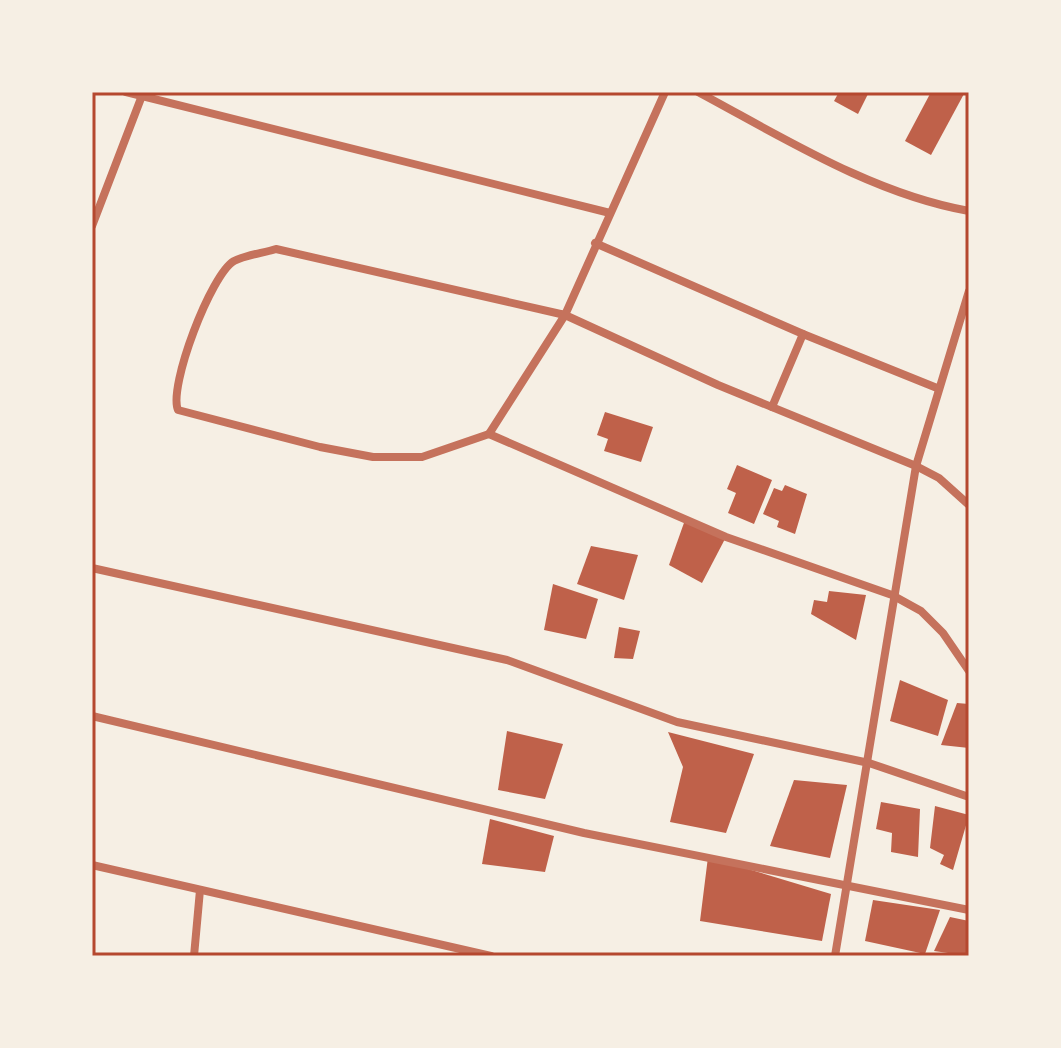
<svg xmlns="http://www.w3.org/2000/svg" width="1061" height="1048" font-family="Overpass,sans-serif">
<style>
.building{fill:#bf614a}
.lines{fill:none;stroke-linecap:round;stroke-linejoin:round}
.minor{stroke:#c5725c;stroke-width:8}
.neatline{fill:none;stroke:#b5482f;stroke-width:3}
</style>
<rect width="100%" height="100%" fill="#f6efe4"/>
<g class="building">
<polygon points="839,92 869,92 858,114 834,101"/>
<polygon points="931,92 965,92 931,155 905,141"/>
<polygon points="605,412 653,427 641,462 604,451 608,439 597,435"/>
<polygon points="737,465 772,480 754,524 728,513 736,493 727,489"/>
<polygon points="785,485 807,494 795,534 777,527 779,521 763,514 774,488 782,491"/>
<polygon points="685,520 726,537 702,583 669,565"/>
<polygon points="591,546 638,555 624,600 577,584"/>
<polygon points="553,584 598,599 586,639 544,630"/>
<polygon points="829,591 866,595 856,640 811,614 814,600 827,602"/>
<polygon points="619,627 640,631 633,659 614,658"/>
<polygon points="900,680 948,700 938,736 890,721"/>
<polygon points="957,703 969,704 969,748 941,745"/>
<polygon points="507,731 563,744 545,799 498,790"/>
<polygon points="668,732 754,754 726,833 670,822 683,767"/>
<polygon points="794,780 847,785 830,858 770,846"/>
<polygon points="881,802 920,809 918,857 891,852 892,833 876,829"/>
<polygon points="935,806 969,815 953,870 940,864 944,855 930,848"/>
<polygon points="490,819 554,836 545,872 482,864"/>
<polygon points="708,857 831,894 822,941 700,921"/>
<polygon points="873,900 940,910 925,954 865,941"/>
<polygon points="950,917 969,921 969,956 934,951"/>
</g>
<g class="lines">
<g class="minor">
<polyline points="126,92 610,213"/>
<path d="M665 92 565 315 489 434 422 457H373L320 447 178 410C168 387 211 274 234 261 246 255 263 253 276 249L565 315 718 385 916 466 939 478 969 505"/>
<path d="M698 92C784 138 873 194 969 211"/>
<polyline points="92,226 143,93"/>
<polyline points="595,243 803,334 937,388"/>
<polyline points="772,407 803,334"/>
<polyline points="489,434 726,537 892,595 921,611 943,633 969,671"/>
<polyline points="92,568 507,660 677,722 869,763 969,797"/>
<polyline points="92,716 584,833 969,910"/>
<polyline points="92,865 491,956"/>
<polyline points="194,956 200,890"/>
<polyline points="835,956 916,466 969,291"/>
</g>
</g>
<rect width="1061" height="1048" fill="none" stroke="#f6efe4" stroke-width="188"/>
<rect x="94" y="94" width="873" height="860" class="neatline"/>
</svg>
